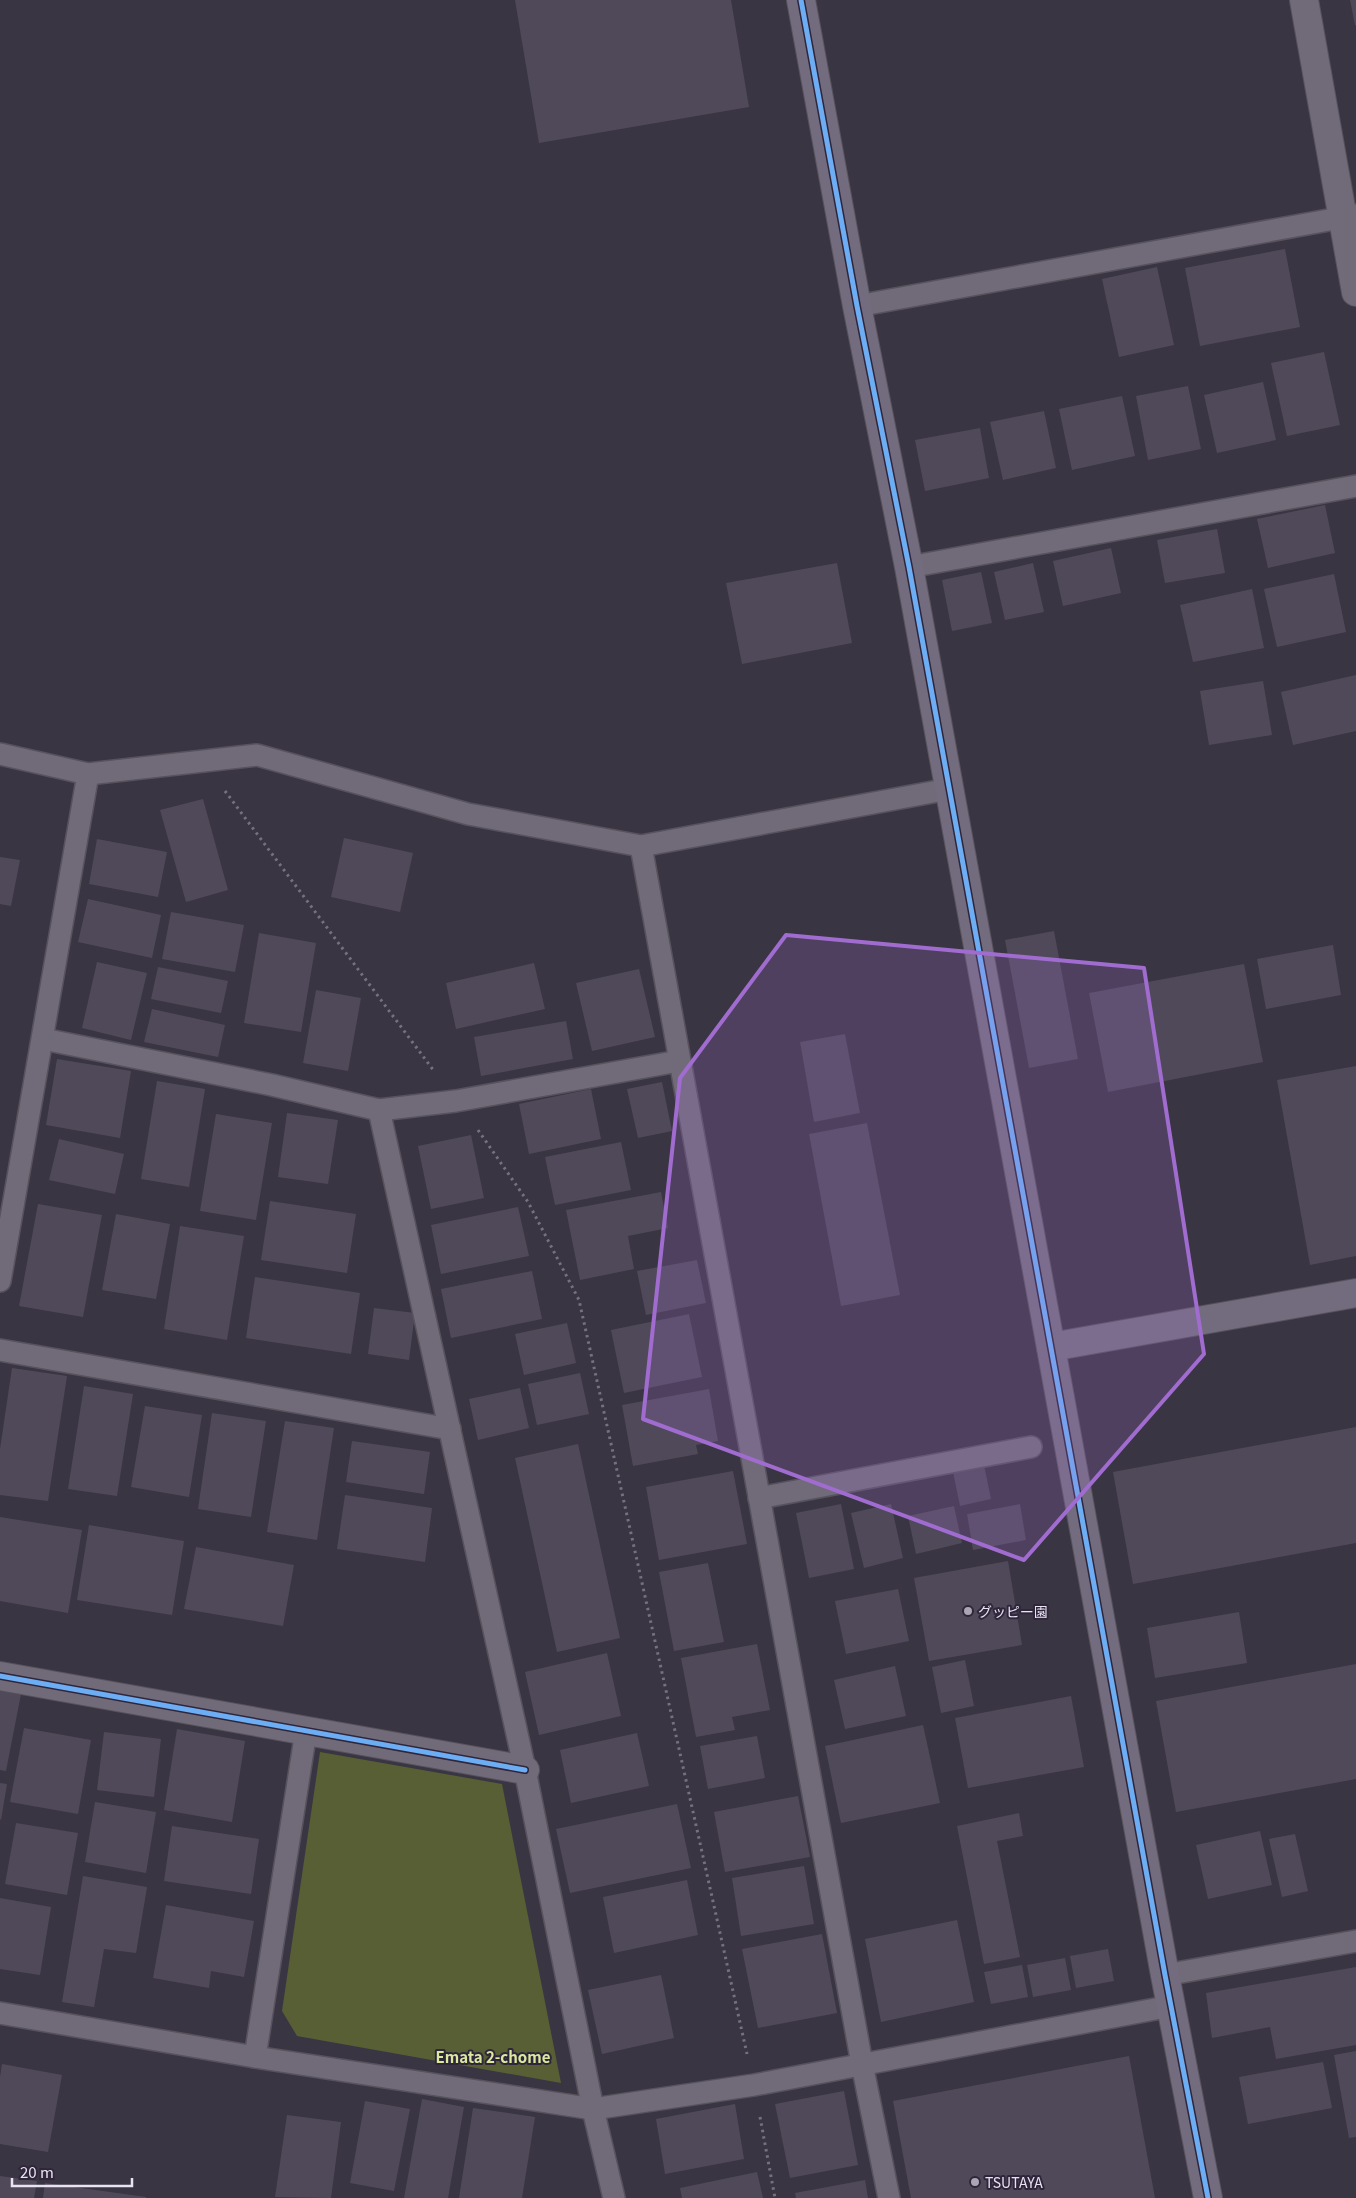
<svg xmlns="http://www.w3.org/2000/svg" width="1356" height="2198" font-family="Georgia,'Noto Sans JP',serif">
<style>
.green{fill:#585f35}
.building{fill:#50495a}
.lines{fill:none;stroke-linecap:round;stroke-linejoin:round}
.lane-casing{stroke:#57525d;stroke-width:24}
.street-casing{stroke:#57525d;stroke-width:30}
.secondary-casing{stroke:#57525d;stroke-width:30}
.path{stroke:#76717e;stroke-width:3;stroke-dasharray:2.5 4;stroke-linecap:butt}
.lane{stroke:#716b79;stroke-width:21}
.street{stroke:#716b79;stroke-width:28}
.secondary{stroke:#736c7e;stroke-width:28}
.cycleway-casing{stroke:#2f263c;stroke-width:8}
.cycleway{stroke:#6dadf4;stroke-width:5}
.marked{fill:#a16cd0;fill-opacity:0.2;stroke:#a16cd0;stroke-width:4;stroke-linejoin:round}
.poi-dot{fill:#aba5b4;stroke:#2f263c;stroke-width:2}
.labels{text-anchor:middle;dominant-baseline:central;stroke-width:4;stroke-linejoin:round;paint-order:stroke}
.poi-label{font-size:14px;fill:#e8e2f1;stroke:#2f263c;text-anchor:start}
.neighbourhood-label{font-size:15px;font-weight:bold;fill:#dae99c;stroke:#2f263c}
</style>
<rect width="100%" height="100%" fill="#3a3542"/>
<polygon class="green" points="320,1752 502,1784 561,2083 297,2036 282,2011"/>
<g class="building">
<polygon points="515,0 731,0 749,107 539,143"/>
<polygon points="1350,0 1356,0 1356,25 1355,25"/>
<polygon points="1285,249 1300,327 1200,346 1185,268"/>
<polygon points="1157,267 1174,345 1119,357 1102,279"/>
<polygon points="1324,352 1340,425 1287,436 1271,363"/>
<polygon points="1263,382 1276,440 1217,453 1204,395"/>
<polygon points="1188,386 1201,449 1148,460 1136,396"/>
<polygon points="1122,396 1135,456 1072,470 1059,409"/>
<polygon points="1044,411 1056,468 1003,480 990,422"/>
<polygon points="980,428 989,478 925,491 915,440"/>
<polygon points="1325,505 1335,553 1268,568 1257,519"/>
<polygon points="1217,529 1225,573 1165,583 1157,540"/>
<polygon points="1111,548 1121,593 1063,606 1053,561"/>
<polygon points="837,563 852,643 742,664 726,583"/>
<polygon points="1033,563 1044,612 1005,620 994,572"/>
<polygon points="981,572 992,623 952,631 942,580"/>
<polygon points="1334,574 1346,632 1277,647 1264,589"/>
<polygon points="1252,589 1264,648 1193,662 1180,605"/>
<polygon points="1356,675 1356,731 1293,745 1281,692"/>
<polygon points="1263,681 1272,735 1209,745 1200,691"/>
<polygon points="203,799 228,890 186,902 160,810"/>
<polygon points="344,838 413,853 400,912 331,897"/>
<polygon points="97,839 167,852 158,897 89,884"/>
<polygon points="0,857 20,860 11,906 0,904"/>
<polygon points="88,899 161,915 152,958 78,942"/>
<polygon points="171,912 244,925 235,972 162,959"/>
<polygon points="1054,931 1078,1059 1029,1068 1005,940"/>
<polygon points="259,933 316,943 301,1032 244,1023"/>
<polygon points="1333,945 1341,995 1266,1009 1257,959"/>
<polygon points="97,962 147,973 131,1040 82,1028"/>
<polygon points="534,963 545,1009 456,1029 446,983"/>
<polygon points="1244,964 1263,1062 1108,1092 1089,993"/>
<polygon points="158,967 228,981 221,1013 151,999"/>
<polygon points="639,969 655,1037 592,1051 576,983"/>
<polygon points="316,990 361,998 348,1071 303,1063"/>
<polygon points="152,1009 225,1025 218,1057 144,1042"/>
<polygon points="566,1021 573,1059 481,1076 474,1037"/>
<polygon points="845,1034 860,1113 814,1122 800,1042"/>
<polygon points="57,1059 131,1071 120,1138 46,1125"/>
<polygon points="1356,1066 1356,1256 1310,1265 1277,1080"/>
<polygon points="157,1081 205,1089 189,1187 141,1179"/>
<polygon points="662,1082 672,1131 638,1138 627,1089"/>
<polygon points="591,1089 601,1139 529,1154 519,1104"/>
<polygon points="287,1113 338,1120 328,1184 278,1177"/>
<polygon points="216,1114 272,1123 256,1220 200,1211"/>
<polygon points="867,1123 900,1295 841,1306 809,1134"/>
<polygon points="471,1135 484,1198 431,1209 418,1146"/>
<polygon points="59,1139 124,1154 115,1194 49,1180"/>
<polygon points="621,1142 631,1190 555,1205 545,1157"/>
<polygon points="661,1192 668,1228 628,1236 634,1269 580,1280 566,1210"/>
<polygon points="270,1201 356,1214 347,1273 261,1260"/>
<polygon points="38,1204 102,1215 83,1317 19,1306"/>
<polygon points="518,1207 529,1256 441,1274 431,1225"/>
<polygon points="116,1214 170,1224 156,1299 102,1290"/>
<polygon points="180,1226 244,1236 227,1340 164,1329"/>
<polygon points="697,1260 706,1303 646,1315 637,1271"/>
<polygon points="532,1271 542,1319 451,1338 441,1289"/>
<polygon points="255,1277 360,1293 351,1354 246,1338"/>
<polygon points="374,1308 415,1313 409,1360 368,1354"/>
<polygon points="689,1314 702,1377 624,1393 611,1330"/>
<polygon points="567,1323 576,1363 524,1375 515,1334"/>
<polygon points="12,1368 67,1376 48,1501 0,1495 0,1449"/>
<polygon points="580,1373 589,1414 537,1425 528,1384"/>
<polygon points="84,1386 133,1394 117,1496 68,1489"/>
<polygon points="520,1388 529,1428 478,1440 469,1399"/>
<polygon points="709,1389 718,1441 696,1445 698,1454 633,1466 622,1405"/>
<polygon points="145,1406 202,1415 189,1497 131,1487"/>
<polygon points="212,1413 266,1421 251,1517 198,1509"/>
<polygon points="285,1421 334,1428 317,1540 267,1532"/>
<polygon points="1356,1427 1356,1543 1133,1584 1113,1472"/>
<polygon points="352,1441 430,1452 424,1494 346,1482"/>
<polygon points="578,1444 620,1638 557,1652 515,1458"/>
<polygon points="984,1465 991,1499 960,1506 953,1472"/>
<polygon points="733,1471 747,1544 659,1560 646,1487"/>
<polygon points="345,1495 432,1508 425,1562 337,1549"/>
<polygon points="841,1504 854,1569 809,1578 796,1513"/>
<polygon points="891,1504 903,1558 864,1568 851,1513"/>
<polygon points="1020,1504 1026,1540 973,1550 967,1514"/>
<polygon points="954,1506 962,1543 916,1554 908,1516"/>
<polygon points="0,1517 82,1530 68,1613 0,1601"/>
<polygon points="89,1525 184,1541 172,1615 77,1600"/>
<polygon points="196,1547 294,1565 283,1626 184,1609"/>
<polygon points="1008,1561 1022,1645 929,1661 914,1578"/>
<polygon points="708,1563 724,1642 674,1651 659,1572"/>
<polygon points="898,1589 909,1641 846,1654 835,1601"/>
<polygon points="1239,1612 1247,1663 1155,1678 1147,1628"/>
<polygon points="757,1644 770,1710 732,1717 735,1730 696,1737 681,1658"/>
<polygon points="607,1653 621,1716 539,1735 525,1672"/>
<polygon points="965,1660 974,1706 941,1713 932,1667"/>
<polygon points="1356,1664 1356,1779 1176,1812 1156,1701"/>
<polygon points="895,1666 906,1716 845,1729 834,1680"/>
<polygon points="0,1690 21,1694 6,1771 0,1770"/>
<polygon points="1071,1696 1084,1767 968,1788 955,1718"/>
<polygon points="923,1725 940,1803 841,1823 825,1746"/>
<polygon points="24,1728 91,1740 78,1814 10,1802"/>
<polygon points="177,1729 245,1741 232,1822 164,1810"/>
<polygon points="104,1732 161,1739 154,1797 97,1790"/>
<polygon points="637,1733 649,1786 571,1803 560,1750"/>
<polygon points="757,1736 765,1778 708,1789 700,1746"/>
<polygon points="0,1783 7,1784 1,1820 0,1819"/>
<polygon points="798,1796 810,1857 725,1872 714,1812"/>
<polygon points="95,1802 156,1812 146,1873 85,1862"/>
<polygon points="677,1804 691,1868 570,1893 556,1829"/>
<polygon points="1019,1813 1023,1836 997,1841 1020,1957 984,1964 957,1826"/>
<polygon points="16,1823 78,1833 67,1895 5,1884"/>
<polygon points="172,1826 259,1839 251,1894 164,1881"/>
<polygon points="1260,1831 1272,1885 1208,1899 1196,1845"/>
<polygon points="1295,1834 1308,1891 1282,1897 1269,1839"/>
<polygon points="804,1866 814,1924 741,1936 732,1878"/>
<polygon points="83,1876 147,1887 136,1953 104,1949 94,2007 62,2002"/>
<polygon points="687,1880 698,1935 614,1953 603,1897"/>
<polygon points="0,1898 51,1907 40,1975 0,1969"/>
<polygon points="166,1905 254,1921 244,1977 211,1971 209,1988 153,1978"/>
<polygon points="957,1920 974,2002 881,2022 865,1939"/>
<polygon points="822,1934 837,2013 758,2028 742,1949"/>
<polygon points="1108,1949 1114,1981 1076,1988 1070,1956"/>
<polygon points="1065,1958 1071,1990 1033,1997 1027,1965"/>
<polygon points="1022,1965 1028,1997 991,2004 984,1972"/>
<polygon points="1356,1967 1356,2045 1276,2059 1270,2027 1212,2038 1206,1993"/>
<polygon points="661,1975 674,2038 602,2054 588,1990"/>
<polygon points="1356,2051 1356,2137 1349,2138 1334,2055"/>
<polygon points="1129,2056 1155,2198 911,2198 893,2101"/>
<polygon points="1323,2062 1332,2108 1248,2124 1239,2077"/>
<polygon points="2,2064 62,2075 48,2152 0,2144 0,2077"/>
<polygon points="844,2091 858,2165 790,2178 775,2104"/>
<polygon points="422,2099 464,2107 448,2198 404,2198"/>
<polygon points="365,2101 410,2109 394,2191 350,2183"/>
<polygon points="735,2104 744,2159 665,2174 656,2119"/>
<polygon points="473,2108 535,2117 522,2198 459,2198"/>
<polygon points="287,2115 341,2122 331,2198 275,2197"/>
<polygon points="757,2172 763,2198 682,2198 680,2188"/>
<polygon points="0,2176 37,2181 34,2198 0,2198"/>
<polygon points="865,2180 868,2198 796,2198 795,2193"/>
<polygon points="45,2183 146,2197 146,2198 43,2198"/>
</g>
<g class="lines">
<g class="lane-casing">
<g id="lane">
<polyline points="857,306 1356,215"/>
<polyline points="909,567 1356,486"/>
<polyline points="0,754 88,774 257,755 468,814 641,846 949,789"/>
<polyline points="641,846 862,2064 889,2198"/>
<polyline points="43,1039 272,1085 379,1110 456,1101 679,1061"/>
<polyline points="379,1110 525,1770 593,2109 614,2198"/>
<polyline points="0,1281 88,774"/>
<polyline points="0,1350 450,1429"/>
<polyline points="759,1498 1031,1447"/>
<polyline points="1165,1975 1356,1941"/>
<polyline points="0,2013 255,2057 593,2109 754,2085 1171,2006"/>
<polyline points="255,2057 306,1731"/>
</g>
</g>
<g class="street-casing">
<g id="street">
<polyline points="1304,0 1356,292"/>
<polyline points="0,1676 525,1770"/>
</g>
</g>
<g class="secondary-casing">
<g id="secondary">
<polyline points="801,0 857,306 909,567 1165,1975 1208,2198"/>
<polyline points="1051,1347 1356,1293"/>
</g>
</g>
<g class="path">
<polyline points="225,791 434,1071"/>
<polyline points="478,1130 528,1202 579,1300 747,2054"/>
<polyline points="760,2117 775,2198"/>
</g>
<use href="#lane" class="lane"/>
<use href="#street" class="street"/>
<use href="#secondary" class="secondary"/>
<g class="cycleway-casing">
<g id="cycleway">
<polyline points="801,0 857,306 909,567 1165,1975 1208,2198"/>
<polyline points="0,1676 525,1770"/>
</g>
</g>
<use href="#cycleway" class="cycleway"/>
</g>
<path class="marked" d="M786 935 1144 968 1204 1354 1024 1560 643 1419 680 1078Z"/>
<g class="poi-dot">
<circle cx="968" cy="1611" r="5"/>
<circle cx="975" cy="2182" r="5"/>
</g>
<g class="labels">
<g class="poi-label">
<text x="978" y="1611">グッピー園</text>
<text x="985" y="2182">TSUTAYA</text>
</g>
<g class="neighbourhood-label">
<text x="493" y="2056">Emata 2-chome</text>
</g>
</g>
<path d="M12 2178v8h120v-8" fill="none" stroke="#e8e2f1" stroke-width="2.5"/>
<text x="20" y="2178" font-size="15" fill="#e8e2f1" stroke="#2f263c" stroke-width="4" paint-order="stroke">20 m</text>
</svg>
